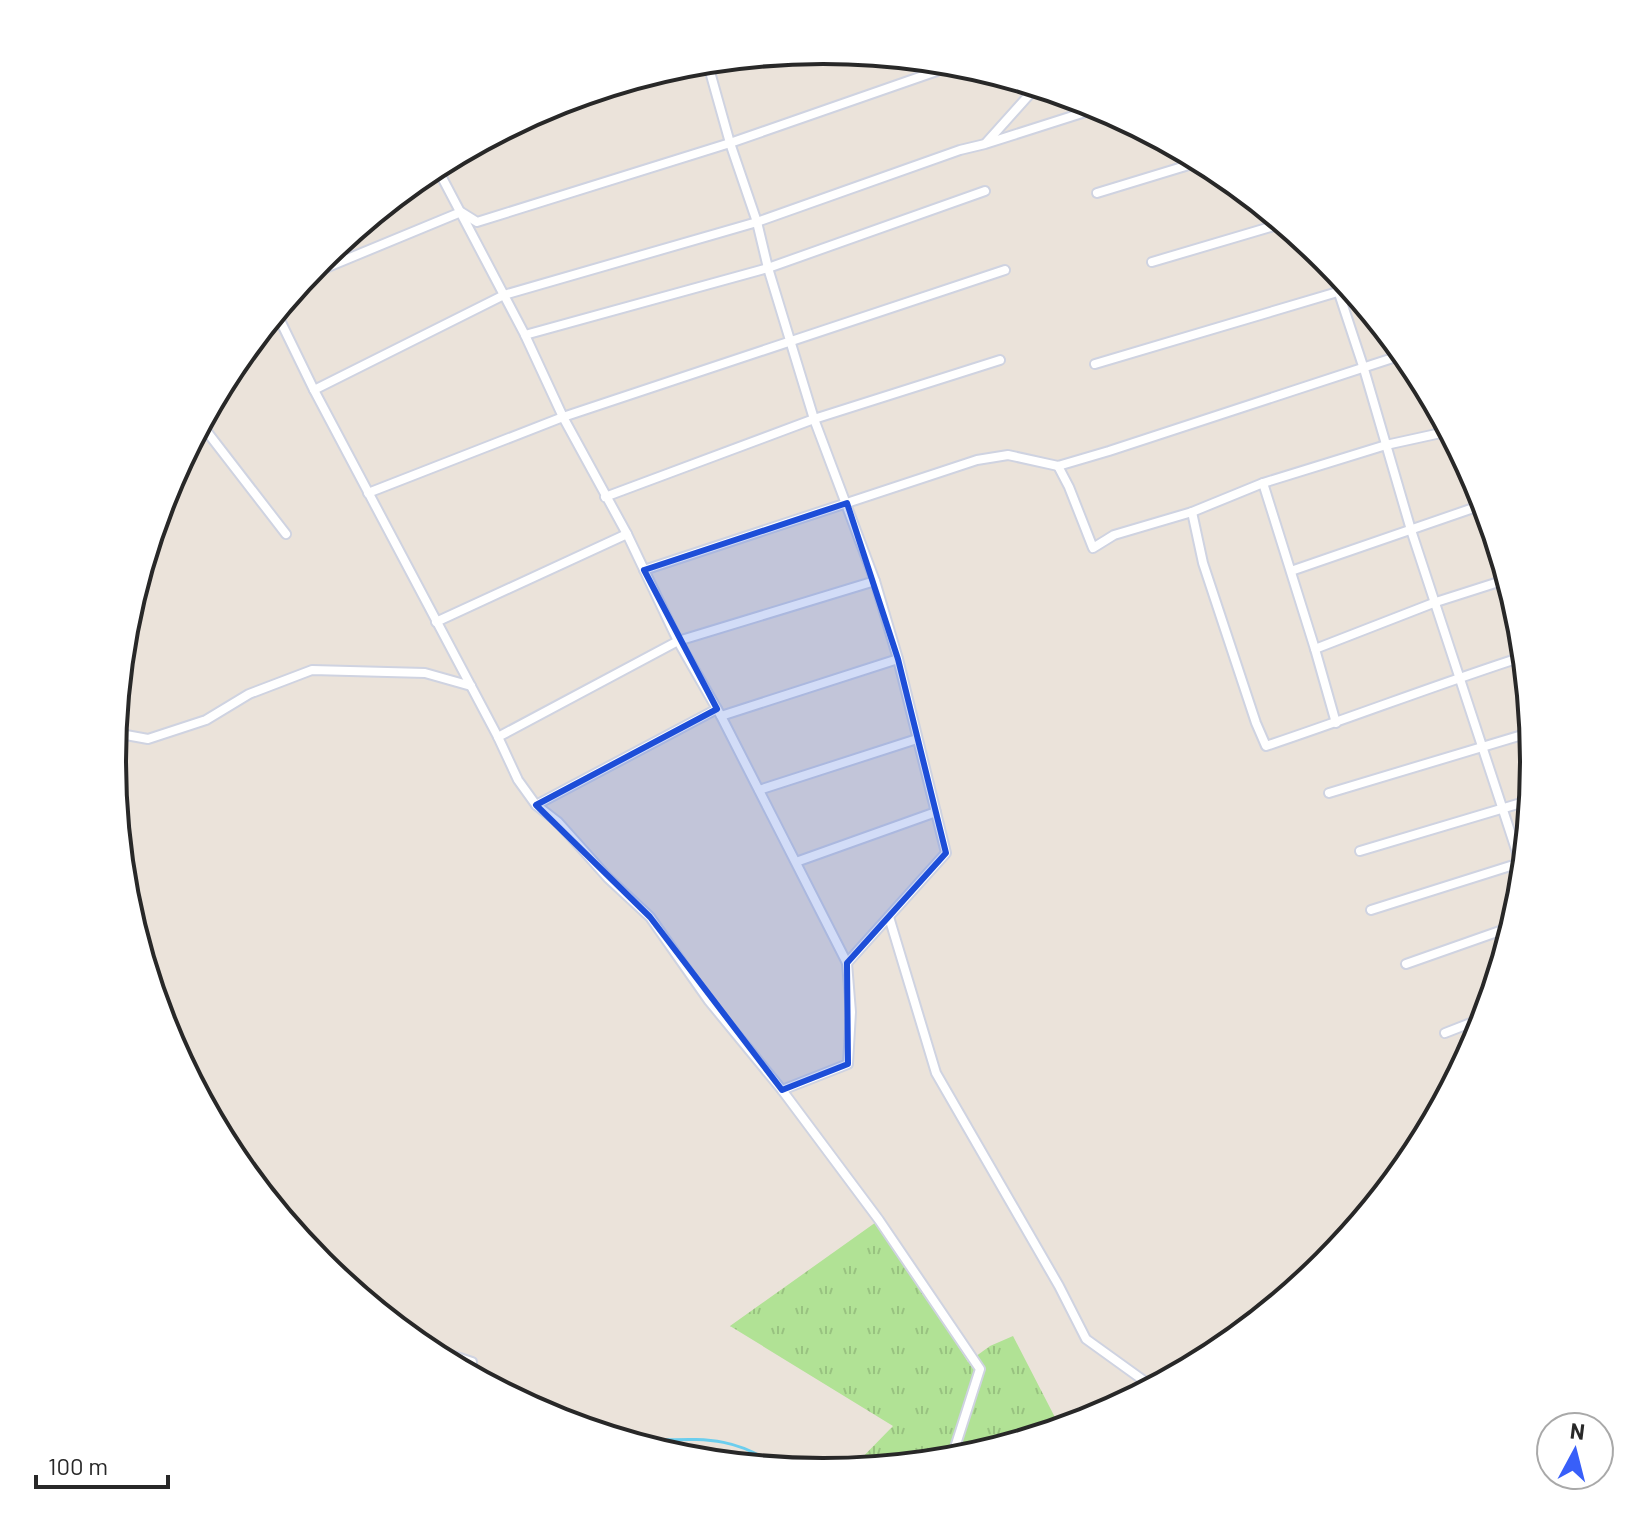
<svg xmlns="http://www.w3.org/2000/svg" width="1647" height="1523" font-family="Barlow,sans-serif">
<style>
.park{fill:url(#park-tufts)}
.lines{fill:none;stroke-linecap:round;stroke-linejoin:round}
.stream{stroke:#6cceee;stroke-width:3}
.minor-casing{stroke:#cfd3e1;stroke-width:12}
.minor{stroke:#fff;stroke-width:8}
.marked{fill:#1d4ed8;fill-opacity:0.2;stroke:#1d4ed8;stroke-width:6;stroke-linejoin:round}
.rim{fill:none;stroke:#282828;stroke-width:4}
</style>
<defs>
<pattern id="park-tufts" width="24" height="20" patternUnits="userSpaceOnUse" patternTransform="scale(2)"><rect width="24" height="20" fill="#b1e295"/><path d="M3 7l-1-3M5 7V3M7 7l1-3M15 17l-1-3M17 17v-4M19 17l1-3" fill="none" stroke="#98c280"/></pattern>
</defs>
<rect width="100%" height="100%" fill="#ebe3da"/>
<polygon class="park" points="879,1220 968,1362 990,1346 1013,1336 1061,1429 962,1459 850,1470 893,1426 730,1326"/>
<g class="lines">
<path class="stream" d="M616 1439C681 1445 723 1425 780 1469"/>
<g class="minor-casing">
<g id="minor">
<polyline points="707,61 730,143 757,222 768,268 814,419 875,581 898,659 946,853 847,963"/>
<polyline points="545,107 669,69"/>
<polyline points="986,143 1037,86"/>
<polyline points="436,166 525,335 563,417 627,534 678,641 721,716 847,963 851,1012 848,1064 782,1090"/>
<polyline points="1097,193 1202,161"/>
<polyline points="1328,260 1364,369 1411,530 1524,874"/>
<polyline points="1152,262 1284,223"/>
<polyline points="306,276 461,212 477,222 730,143 937,71"/>
<polyline points="276,312 314,390 498,737 518,780 536,805 558,822 608,878 650,917 709,1001 782,1090 879,1220 980,1369 951,1460"/>
<polyline points="525,335 768,268 985,191"/>
<polyline points="1095,364 1351,288"/>
<polyline points="314,390 504,295 757,222 960,150 985,144 1101,107"/>
<polyline points="201,424 286,534"/>
<polyline points="1058,466 1069,487 1093,548 1114,535 1192,512 1263,483 1386,445 1450,431"/>
<polyline points="1263,483 1315,649 1336,723"/>
<polyline points="368,493 563,417 1005,270"/>
<polyline points="605,497 814,419 1000,360"/>
<path d="M1192 512 1203 563 1256 723 1266 746C1353 717 1438 684 1525 656"/>
<polyline points="644,570 977,460 1008,455 1058,466 1109,451 1405,354"/>
<polyline points="1291,571 1485,504"/>
<polyline points="436,622 627,534"/>
<polyline points="1315,649 1436,602 1508,579"/>
<polyline points="721,716 898,659"/>
<polyline points="115,733 148,739 206,720 249,694 312,670 425,673 471,686"/>
<polyline points="498,737 678,641 875,581"/>
<polyline points="759,790 917,739"/>
<polyline points="1329,793 1532,732"/>
<polyline points="536,805 717,709"/>
<polyline points="1360,851 1531,800"/>
<polyline points="796,862 936,812"/>
<polyline points="1371,910 1523,862"/>
<polyline points="889,917 936,1073 1059,1286 1086,1339 1154,1388"/>
<polyline points="1406,964 1514,926"/>
<polyline points="1445,1033 1486,1017"/>
<polyline points="417,1344 472,1362 471,1376"/>
<polyline points="675,1457 723,1457 738,1465"/>
</g>
</g>
<use href="#minor" class="minor"/>
</g>
<path class="marked" d="M847 503 898 659 946 853 847 963 848 1064 782 1090 650 917 536 805 717 709 644 570Z"/>
<path d="M0 0H1647V1523H0ZM126 761a697 697 0 1 1 1394 0a697 697 0 1 1-1394 0Z" fill="#fff" fill-rule="evenodd"/>
<path class="rim" d="M126 761a697 697 0 1 1 1394 0a697 697 0 1 1-1394 0Z"/>
<g transform="translate(1575 1451) rotate(7)"><circle r="38" fill="#ffffff" stroke="#a9a9a9" stroke-width="2"/>
<path d="M0-6L14 30L0 20L-14 30Z" fill="#385ff9"/>
<text y="-12" font-size="22" font-weight="bold" text-anchor="middle" fill="#282828">N</text>
</g>
<path d="M36 1475v12h132v-12" fill="none" stroke="#282828" stroke-width="4"/>
<text x="48" y="1475" font-size="24" fill="#282828" stroke="#ffffff" stroke-width="6" paint-order="stroke">100 m</text>
</svg>
